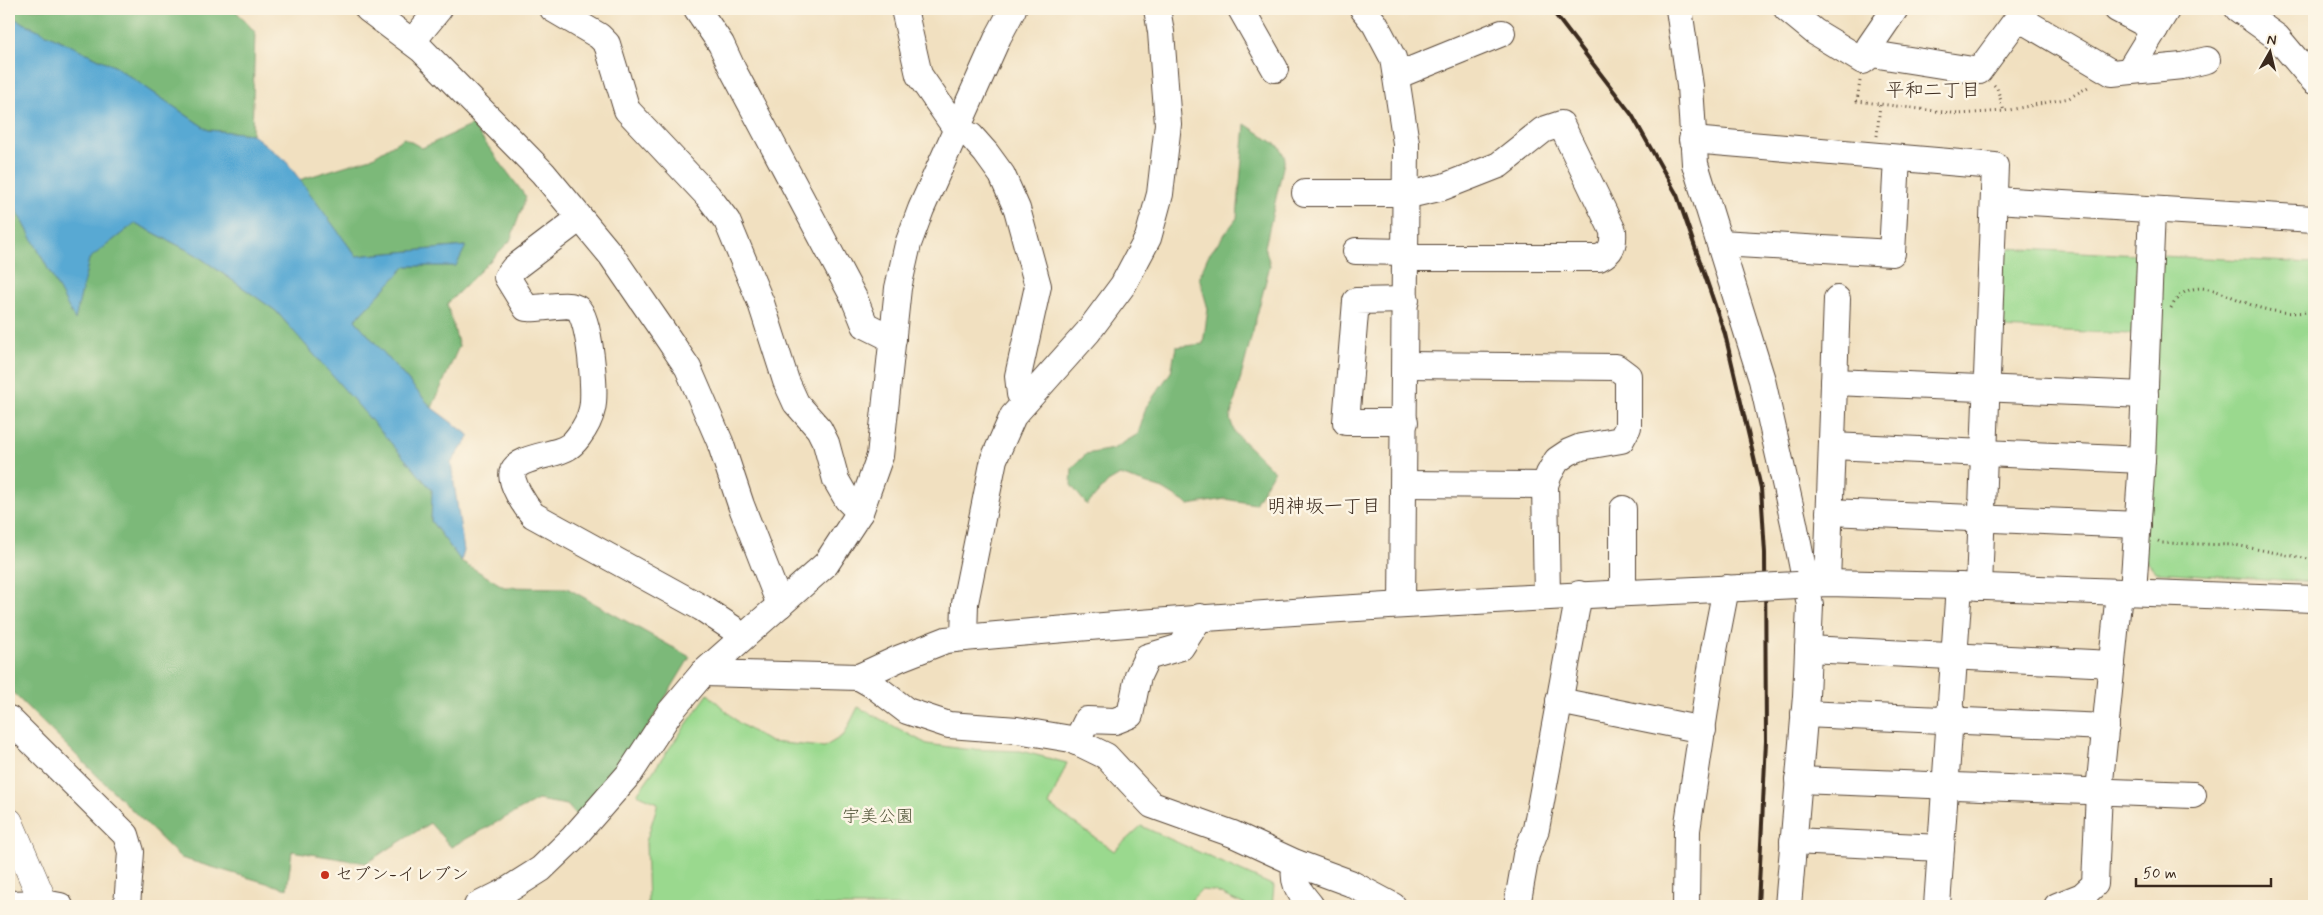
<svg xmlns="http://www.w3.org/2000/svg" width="2323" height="915" font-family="Mynerve,'Klee One',sans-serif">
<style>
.green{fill:#9ad98e;stroke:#6a8256}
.forest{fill:#7bb979;stroke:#5b724c}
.water{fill:#59a9d3;stroke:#4a6a78}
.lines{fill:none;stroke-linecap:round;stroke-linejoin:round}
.minor-casing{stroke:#564536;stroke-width:28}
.major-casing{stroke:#564536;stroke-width:29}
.path{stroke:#564536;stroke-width:3;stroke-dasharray:1 4;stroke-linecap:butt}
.minor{stroke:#fff;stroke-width:26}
.major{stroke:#fff;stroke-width:28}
.rail{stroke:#3b2a1e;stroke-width:4}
.minor-bridge-casing{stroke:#564536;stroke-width:28;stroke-linecap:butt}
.minor-bridge{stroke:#fff;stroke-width:26}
.poi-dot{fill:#c8321e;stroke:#fcf5e5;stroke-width:2}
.labels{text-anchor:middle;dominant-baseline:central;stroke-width:5;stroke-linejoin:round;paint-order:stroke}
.park-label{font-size:18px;fill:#53563a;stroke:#fcf5e5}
.poi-label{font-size:18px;fill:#3b2a1e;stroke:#fcf5e5;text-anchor:start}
.neighbourhood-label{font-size:19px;fill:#3b2a1e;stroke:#fcf5e5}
</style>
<rect width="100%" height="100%" fill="#fcf5e5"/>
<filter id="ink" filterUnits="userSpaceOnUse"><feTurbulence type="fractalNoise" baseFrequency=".02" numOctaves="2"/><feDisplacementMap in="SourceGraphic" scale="10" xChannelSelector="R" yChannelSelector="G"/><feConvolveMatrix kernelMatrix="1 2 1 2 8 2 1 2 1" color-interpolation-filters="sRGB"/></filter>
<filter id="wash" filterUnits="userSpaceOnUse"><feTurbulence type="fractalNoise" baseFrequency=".0096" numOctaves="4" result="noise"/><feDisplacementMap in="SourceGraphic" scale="20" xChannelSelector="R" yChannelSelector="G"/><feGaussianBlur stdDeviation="1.12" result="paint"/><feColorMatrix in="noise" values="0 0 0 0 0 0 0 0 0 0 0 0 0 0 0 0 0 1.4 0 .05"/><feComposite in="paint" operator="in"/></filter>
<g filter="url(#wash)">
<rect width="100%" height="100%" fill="#f1e0c0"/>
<g class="green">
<polygon points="2004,248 2138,255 2132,334 2000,328"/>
<polygon points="2159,256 2314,263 2314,582 2156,572 2143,557"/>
<polygon points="708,694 739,723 770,742 824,747 844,735 858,707 927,744 964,749 1021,751 1067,763 1049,805 1114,851 1141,826 1274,886 1272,906 1247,906 1214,891 1201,890 1192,899 1191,906 648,906 646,842 658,803 637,794"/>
</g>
<g class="forest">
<polygon points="9,9 234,9 255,32 252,134 208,130 116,67 13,18"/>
<polygon points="1245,124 1280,147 1285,158 1265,247 1270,265 1230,419 1235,433 1274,471 1255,504 1225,499 1189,505 1163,489 1120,475 1108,482 1087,505 1071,485 1072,468 1086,454 1113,449 1138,434 1146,407 1171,372 1176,347 1203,344 1208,309 1199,277 1208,256 1237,218"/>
<polygon points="472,125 526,197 510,241 447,304 459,346 432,408 355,320 406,266 456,266 465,246 356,256 299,180 371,158 404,138 422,148"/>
<polygon points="9,195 75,319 89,259 135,223 195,254 276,311 433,490 431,521 461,561 504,587 567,588 690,657 647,728 578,817 567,805 538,800 451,847 430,823 366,863 292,851 287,889 181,858 9,689"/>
</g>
<polygon class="water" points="9,9 13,18 116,67 208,130 252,134 286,161 356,256 466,246 456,266 406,266 355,320 432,408 470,436 451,463 464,551 461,561 431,521 432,490 276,311 195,254 135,223 89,259 75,320 9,195"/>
</g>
<g filter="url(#ink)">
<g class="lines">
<g class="minor-casing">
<g id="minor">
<polyline points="368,9 421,49 543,173 611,255 659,325 688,368 720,442 741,505 780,605"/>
<polyline points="553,9 599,36 607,44 627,110 708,196 727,221 761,303 786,381 796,403 819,429 826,443 836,480 847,499 860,512"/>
<polyline points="697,9 721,44 733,70 854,298 865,325 893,339"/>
<polyline points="904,9 919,75 957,130 971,136 986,153 1002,175 1017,209 1038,286 1018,376 1020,394 1024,403"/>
<polyline points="1241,9 1275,69"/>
<polyline points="1363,9 1375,24 1393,58 1406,143 1402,605"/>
<polyline points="1679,9 1690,86 1695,164 1762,380 1794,523 1810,605 1806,696 1788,906"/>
<polyline points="1787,9 1815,32 1863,61 1872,54 1979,71 2015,22 2027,23"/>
<polyline points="2024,9 2027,23 2112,73 2182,66 2207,60"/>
<polyline points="2117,9 2155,29"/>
<polyline points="2238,9 2277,37 2314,81"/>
<polyline points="412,42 439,9"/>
<polyline points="1872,54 1869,47 1895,9"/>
<polyline points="2129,71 2167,9"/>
<polyline points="1396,76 1502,33"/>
<polyline points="1692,140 1995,166 1979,587"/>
<path d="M1305 193H1417L1443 187 1499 165 1543 130 1561 124 1613 231C1614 245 1612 252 1599 258H1406"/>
<polyline points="1995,200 2314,219"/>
<path d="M580 218 514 268 507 277 526 308C539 310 569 301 578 309 590 319 596 393 592 409 590 419 585 428 579 436 576 440 572 445 568 447 555 456 520 456 513 471 508 481 526 507 533 515L702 608 732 628 740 638"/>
<polyline points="1720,243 1892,253 1897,158"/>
<polyline points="1356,251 1406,252"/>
<polyline points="1406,365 1616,367 1628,376 1628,427 1621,440 1581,447 1569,452 1557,460 1549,474 1545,485 1547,596"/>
<polyline points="1834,382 2145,395"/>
<polyline points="1405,422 1346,422 1356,301 1406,300"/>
<polyline points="1832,446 2142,460"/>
<polyline points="1404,484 1545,485"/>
<polyline points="1829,512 2138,525"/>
<polyline points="1827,583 1837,299"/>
<polyline points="1797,585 1827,583 1959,586 2314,599"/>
<polyline points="1623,592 1623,509"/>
<polyline points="2133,592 2142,460 2152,210"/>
<polyline points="964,638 965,603 994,459 1013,416 1088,332 1123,285 1148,238 1160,194 1168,124 1161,32 1157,9"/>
<polyline points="1808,649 2112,664"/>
<path d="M703 673 859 677 900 658 946 640 964 638C1222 614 1481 599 1741 588"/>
<polyline points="859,677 873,685 907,711 949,725 1017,730 1071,739 1106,756 1152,805 1233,834 1296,863 1350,883 1393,906"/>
<polyline points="1559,701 1703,730"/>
<polyline points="1804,714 2106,727"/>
<polyline points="9,719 126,835 131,852 127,906"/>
<polyline points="1076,742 1087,720 1115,721 1130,715 1138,676 1147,657 1181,647 1200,617"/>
<polyline points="1798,780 2193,795"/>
<polyline points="1793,841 1941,848"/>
<path d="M1296 863C1291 883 1299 891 1311 906"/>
<polyline points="9,904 44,903 60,906"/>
<polyline points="477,906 503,893 541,869 573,838 630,773 670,712 703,673 826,564 860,512 880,456 898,288 908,244 921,209 998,37 1013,9"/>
<polyline points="1517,906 1526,855 1536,829 1579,594"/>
<polyline points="1686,906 1687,830 1714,650 1726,588"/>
<polyline points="1937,906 1959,586"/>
<polyline points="2057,906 2082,896 2095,884 2099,791 2119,592"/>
</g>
</g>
<g class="major-casing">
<polyline id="major" points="9,822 45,906"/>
</g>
<g class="path">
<polyline points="1860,81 1857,101 1959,114 2004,111 2069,98 2090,86"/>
<polyline points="1994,85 1997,88 2004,111"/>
<polyline points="1877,136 1880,104"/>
<path d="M2171 308C2193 267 2231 301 2264 309 2280 313 2298 314 2314 311"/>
<polyline points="2158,541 2162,543 2235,545 2314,560"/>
</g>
<use href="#minor" class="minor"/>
<use href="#major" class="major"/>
<polyline class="rail" points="1551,9 1632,115 1677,195 1725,334 1761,488 1765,553 1766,741 1758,906"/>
<g class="minor-bridge-casing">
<polyline id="minor-bridge" points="1741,588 1797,585"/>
</g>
<use href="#minor-bridge" class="minor-bridge"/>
</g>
</g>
<circle class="poi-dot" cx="325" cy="875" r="5"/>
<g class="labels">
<g class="park-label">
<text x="878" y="817">宇美公園</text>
</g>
<g class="poi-label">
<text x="335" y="875">セブン-イレブン</text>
</g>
<g class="neighbourhood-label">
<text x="1933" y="90">平和二丁目</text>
<text x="1324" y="506">明神坂一丁目</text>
</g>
</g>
<rect width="2323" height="915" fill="none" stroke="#fcf5e5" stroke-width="30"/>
<g transform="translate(2270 52) rotate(8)" stroke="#fcf5e5" stroke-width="4" paint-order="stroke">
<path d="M0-4L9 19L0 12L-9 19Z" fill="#3b2a1e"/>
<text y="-8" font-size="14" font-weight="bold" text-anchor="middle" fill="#3b2a1e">N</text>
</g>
<path d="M2136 878v8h135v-8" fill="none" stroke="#3b2a1e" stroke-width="2.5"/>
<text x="2143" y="878" font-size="15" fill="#3b2a1e" stroke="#fcf5e5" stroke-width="4" paint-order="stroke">50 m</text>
</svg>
